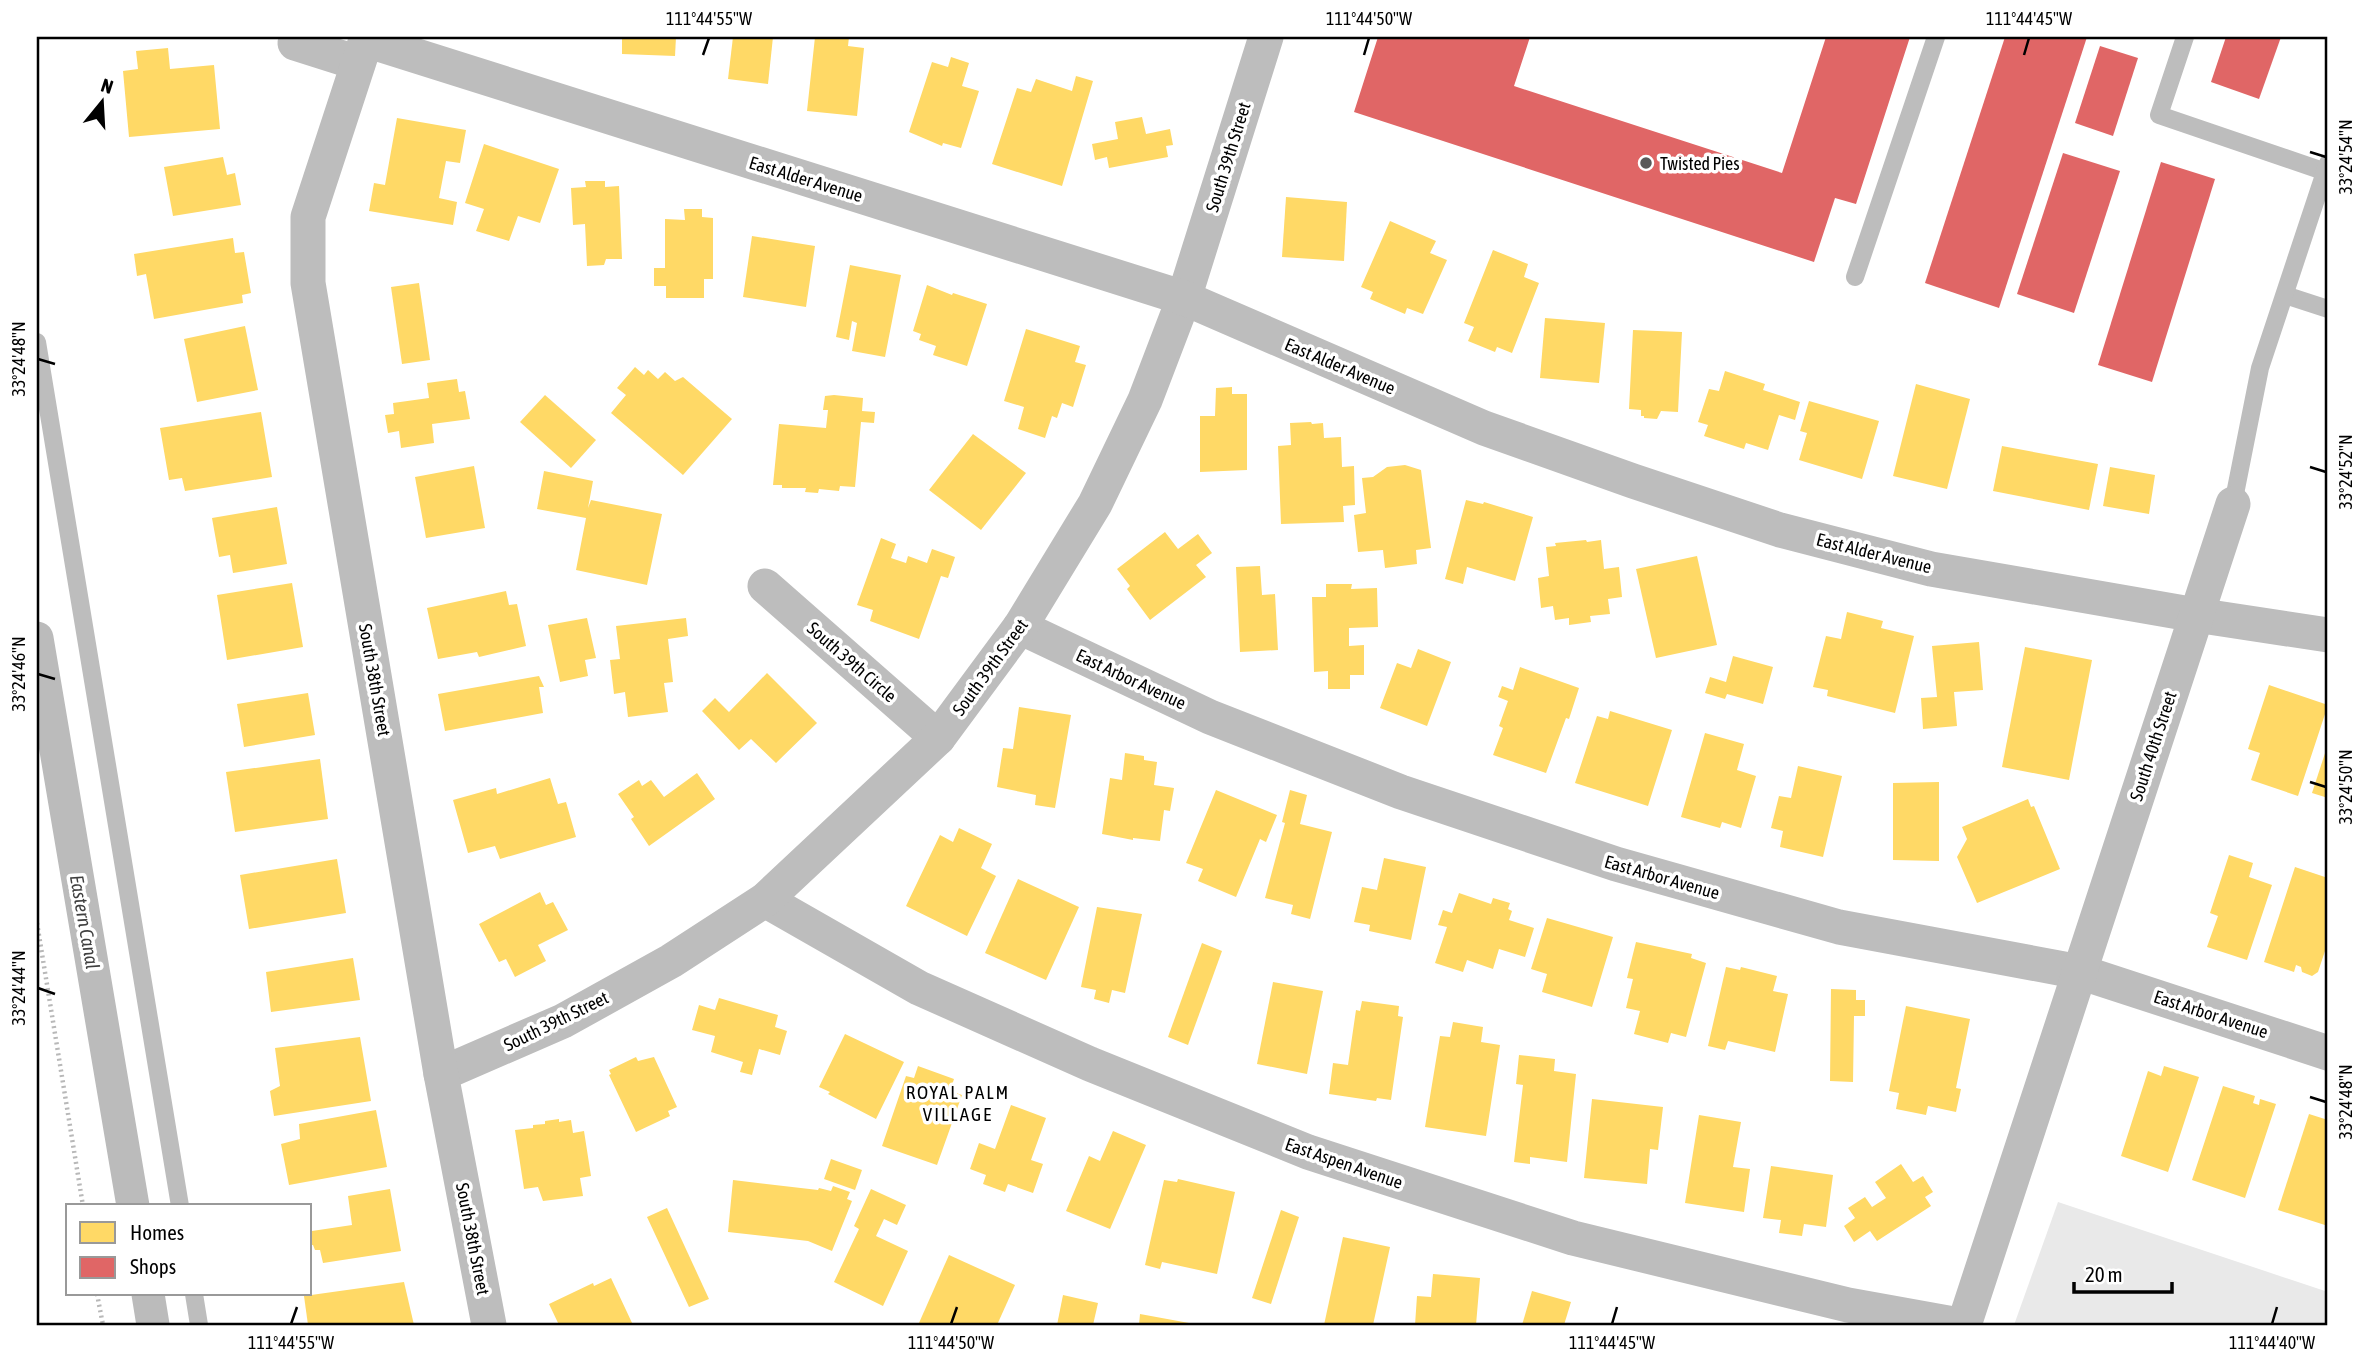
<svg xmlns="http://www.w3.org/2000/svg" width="2365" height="1362" font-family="'Asap Condensed',sans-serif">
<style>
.green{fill:#e9e9e9}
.homes{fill:#ffd966}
.shops{fill:#e06666}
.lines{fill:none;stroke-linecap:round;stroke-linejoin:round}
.canal{stroke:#bbb;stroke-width:33}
.path{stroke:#b8b8b8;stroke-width:4.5;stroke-dasharray:2 3.5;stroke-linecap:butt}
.service{stroke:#bdbdbd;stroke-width:18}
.minor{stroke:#bdbdbd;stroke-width:35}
.ticks{fill:none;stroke:#000;stroke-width:2.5}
.poi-dot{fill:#595959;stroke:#fff;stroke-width:2.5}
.labels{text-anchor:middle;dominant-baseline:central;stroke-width:7;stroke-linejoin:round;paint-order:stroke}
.street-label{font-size:18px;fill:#000;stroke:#fff}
.poi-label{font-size:18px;fill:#000;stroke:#fff;text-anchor:start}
.water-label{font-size:19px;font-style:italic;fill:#3f3f3f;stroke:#fff}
.neighbourhood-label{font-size:19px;letter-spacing:2px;fill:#000;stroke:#fff}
.neatline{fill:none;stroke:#000;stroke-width:2.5}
.ticks-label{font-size:18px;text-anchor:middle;fill:#000}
</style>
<rect width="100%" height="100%" fill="#fff"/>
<polygon class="green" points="2058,1202 2328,1292 2328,1325 2014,1325"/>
<g class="homes">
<polygon points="622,37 676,37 675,56 622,54"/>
<polygon points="733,37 773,37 768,84 728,79"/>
<polygon points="815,37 849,37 848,46 864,48 857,116 807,111"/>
<polygon points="168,48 170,69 214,65 220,129 129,137 123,71 138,69 136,51"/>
<polygon points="951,57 969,63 962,86 979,91 961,148 943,143 942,146 909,132 932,62 948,67"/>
<polygon points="1076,76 1093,81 1062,186 992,164 1017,88 1031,92 1036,79 1072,91"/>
<polygon points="1142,117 1146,134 1170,129 1173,145 1166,146 1168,157 1109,168 1107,157 1095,160 1092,144 1118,139 1115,122"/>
<polygon points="397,118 466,130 460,163 446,161 439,198 457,202 453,225 369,211 374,183 385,185"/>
<polygon points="484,144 559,169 540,223 518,216 509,241 476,231 484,209 465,203"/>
<polygon points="223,157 227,175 235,173 241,205 173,216 164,167"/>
<polygon points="585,181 605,181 605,187 619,186 622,259 606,259 604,265 587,266 585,224 573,225 571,188 586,187"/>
<polygon points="1286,197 1347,202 1344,261 1282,257"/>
<polygon points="684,209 702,209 702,217 713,218 713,279 704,279 704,298 666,298 666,286 654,286 654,268 665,268 665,219 685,220"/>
<polygon points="1390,221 1436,241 1430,253 1447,260 1423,314 1407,308 1405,314 1370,299 1373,292 1361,287"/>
<polygon points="752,236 815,246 806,307 743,297"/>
<polygon points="233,238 235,253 244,252 251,293 242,295 243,303 154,319 146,274 137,276 134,254"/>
<polygon points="1493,250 1528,264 1524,277 1539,283 1512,353 1497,347 1495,352 1468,341 1474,327 1464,323"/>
<polygon points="850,265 901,275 885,357 852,351 857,323 852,321 849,340 836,337"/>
<polygon points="419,283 430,360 402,364 391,287"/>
<polygon points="927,285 952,295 953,293 987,304 967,366 933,355 936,346 919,340 921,334 913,331"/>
<polygon points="1545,318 1605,323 1599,383 1540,378"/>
<polygon points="245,326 258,390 197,402 184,339"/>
<polygon points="1026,329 1080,346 1075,362 1086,365 1073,407 1062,403 1057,418 1052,416 1045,438 1018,429 1024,407 1004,401"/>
<polygon points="1633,330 1682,332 1678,412 1661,411 1657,419 1644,418 1644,416 1641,416 1641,410 1629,409"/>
<polygon points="635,367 644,375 648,370 658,379 665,372 675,381 683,377 732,419 683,475 611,413 626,395 617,388"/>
<polygon points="1725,371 1765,384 1763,390 1800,402 1795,420 1779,415 1768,450 1746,443 1744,449 1704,436 1708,425 1698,422 1709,389 1719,391"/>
<polygon points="457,379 459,392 465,391 470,419 432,424 434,443 401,448 399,431 388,433 385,415 394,414 393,403 429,398 427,383"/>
<polygon points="1916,384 1970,399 1947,489 1893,476"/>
<polygon points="1232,387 1232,394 1247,394 1247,470 1200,472 1200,416 1215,416 1216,388"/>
<polygon points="545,395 596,440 571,468 520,422"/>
<polygon points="834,395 863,398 862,411 875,412 874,423 861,422 855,487 840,486 839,491 819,489 818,493 805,492 806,488 782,488 782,485 773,485 779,424 826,428 828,410 823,410 825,396"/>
<polygon points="1809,401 1879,421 1862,479 1799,460 1807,433 1800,431"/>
<polygon points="261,412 272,477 185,491 182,478 169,480 160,428"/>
<polygon points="1311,422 1312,424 1323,423 1324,438 1341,437 1342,467 1354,466 1355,505 1343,506 1344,522 1281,524 1278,446 1291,445 1290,423"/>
<polygon points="973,434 1026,473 981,530 929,490"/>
<polygon points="2002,446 2098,464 2089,510 1993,491"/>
<polygon points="1405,465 1421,470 1431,548 1416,550 1417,564 1385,568 1383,550 1358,552 1354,515 1366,513 1362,478 1373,477 1387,467"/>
<polygon points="474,466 485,528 426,538 415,477"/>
<polygon points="2110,467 2155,475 2149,514 2103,506"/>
<polygon points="544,471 593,481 588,508 591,500 662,514 647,585 576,570 586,518 537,509"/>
<polygon points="1466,500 1483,504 1484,502 1533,517 1515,581 1467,567 1463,584 1445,579"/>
<polygon points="277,507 287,564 233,573 230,555 219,557 212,518"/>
<polygon points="1165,532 1178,549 1198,534 1212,553 1196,565 1206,577 1150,620 1127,589 1130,586 1117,569"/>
<polygon points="881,538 896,544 891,558 906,563 908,556 927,563 932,549 955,557 948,578 941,576 919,639 870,621 873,610 857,605"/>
<polygon points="1586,540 1587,542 1601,540 1604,569 1619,567 1622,597 1608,599 1610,614 1590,616 1591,622 1569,625 1569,618 1555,620 1553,606 1541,608 1538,578 1549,576 1546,547 1556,546 1555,543"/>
<polygon points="1697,556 1717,645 1656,658 1636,569"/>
<polygon points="1260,566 1262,595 1275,594 1278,650 1240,652 1236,567"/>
<polygon points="292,583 303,647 227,660 217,595"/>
<polygon points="1326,584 1352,584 1351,589 1377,588 1378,627 1349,628 1349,646 1364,645 1364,675 1350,675 1350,689 1328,689 1328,671 1314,672 1312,597 1326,597"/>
<polygon points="506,591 509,605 517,604 526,646 479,657 477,652 438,659 427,608"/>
<polygon points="1847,612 1883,621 1881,628 1914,636 1895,713 1827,696 1828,690 1813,687 1826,636 1841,639"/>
<polygon points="587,618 596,658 585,660 588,676 560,682 548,625"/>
<polygon points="686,618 688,636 668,639 673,682 664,683 668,712 628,717 625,692 614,694 610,660 620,659 616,626"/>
<polygon points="1979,642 1983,690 1954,692 1957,726 1923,729 1921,698 1937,697 1932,646"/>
<polygon points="2025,647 2092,660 2069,780 2002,767"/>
<polygon points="1418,649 1451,662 1427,726 1380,708 1397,663 1411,668"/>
<polygon points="1733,656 1773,667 1763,704 1727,694 1725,699 1705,693 1710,677 1726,682"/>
<polygon points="1520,667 1579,688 1569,719 1566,718 1546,773 1493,755 1503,728 1499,726 1508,701 1498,697 1502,686 1513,690"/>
<polygon points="767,673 817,723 776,763 751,739 739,750 702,711 715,698 729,712"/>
<polygon points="539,676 544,687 539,687 543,713 445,731 438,694"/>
<polygon points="2269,685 2328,705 2298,796 2251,780 2260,753 2248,749"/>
<polygon points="308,693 315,735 244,747 237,704"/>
<polygon points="1019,707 1071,715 1055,808 1035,805 1036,795 997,787 1003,748 1013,749"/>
<polygon points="1610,711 1672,730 1648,806 1575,783 1597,716 1608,719"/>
<polygon points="1705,733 1744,744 1737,770 1756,776 1741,828 1722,822 1720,828 1681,817"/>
<polygon points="2328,744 2328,798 2312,793"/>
<polygon points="1125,753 1144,756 1144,760 1157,762 1154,785 1174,788 1170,811 1164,810 1160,841 1133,838 1133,840 1102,834 1110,778 1122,780"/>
<polygon points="320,759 328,819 235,832 226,772"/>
<polygon points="1798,766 1842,776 1823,857 1780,847 1783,831 1771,828 1779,796 1791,798"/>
<polygon points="697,773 715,799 649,846 631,819 634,817 618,794 639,780 642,786 651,780 664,797"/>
<polygon points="550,778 558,804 566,802 576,837 500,859 495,846 468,853 453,800 496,788 497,794"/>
<polygon points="1939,782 1939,861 1893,860 1893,783"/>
<polygon points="1216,790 1277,815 1266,842 1260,839 1236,897 1198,881 1203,869 1186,863"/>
<polygon points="1290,790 1307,795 1300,824 1332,832 1310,919 1291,914 1293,905 1265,898 1285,823 1282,822"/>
<polygon points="2028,799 2031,807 2034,806 2060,869 1977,903 1957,857 1967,839 1962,827"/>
<polygon points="959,828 992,844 981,868 996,876 967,936 906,906 940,835 953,842"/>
<polygon points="2229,855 2253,863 2249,877 2272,885 2247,960 2207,947 2218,916 2210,913"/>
<polygon points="1384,858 1426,867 1411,940 1369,931 1370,925 1354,922 1362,887 1377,890"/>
<polygon points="337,859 346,913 249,929 240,875"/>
<polygon points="2295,867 2328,878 2328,942 2318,972 2312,976 2302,972 2301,967 2296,965 2294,972 2264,962"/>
<polygon points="1018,879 1079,907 1046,980 985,953"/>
<polygon points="540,892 546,905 553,902 568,930 538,945 546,961 515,977 506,959 499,962 479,924"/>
<polygon points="1459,893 1491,904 1493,898 1510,903 1508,909 1512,911 1509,920 1534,928 1525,957 1499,949 1493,969 1467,960 1463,972 1435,963 1447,927 1438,925 1443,910 1452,913"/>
<polygon points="1097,907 1142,914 1125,993 1112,990 1109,1003 1094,999 1096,990 1081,987"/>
<polygon points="1547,918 1613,937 1592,1007 1542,992 1547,974 1531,969"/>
<polygon points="1636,942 1692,954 1691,958 1706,963 1686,1037 1671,1033 1668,1043 1634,1034 1640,1011 1626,1008 1633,979 1627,978"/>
<polygon points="1202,943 1222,951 1188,1045 1168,1037"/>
<polygon points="353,958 360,1000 271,1012 266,972"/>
<polygon points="1726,967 1740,970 1741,967 1777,976 1773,991 1788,994 1775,1052 1728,1041 1725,1050 1708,1046"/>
<polygon points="1273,982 1323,991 1307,1074 1257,1064"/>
<polygon points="1831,989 1856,990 1856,1000 1865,1000 1865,1016 1854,1016 1853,1082 1830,1081"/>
<polygon points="719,998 778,1015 775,1027 787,1031 780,1055 759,1049 752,1075 740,1072 743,1062 711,1052 715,1036 692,1030 699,1005 715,1010"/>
<polygon points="1362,1001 1399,1006 1398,1016 1403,1017 1391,1100 1377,1098 1376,1101 1329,1094 1333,1063 1348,1065 1356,1010 1360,1011"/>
<polygon points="1906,1006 1970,1019 1956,1088 1961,1089 1956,1112 1928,1106 1926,1115 1896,1109 1899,1093 1889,1091"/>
<polygon points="1453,1022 1483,1027 1481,1042 1500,1045 1486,1136 1425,1127 1440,1036 1450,1037"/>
<polygon points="845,1034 904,1062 876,1119 828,1094 830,1092 819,1087"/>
<polygon points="360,1037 371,1101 274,1116 270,1091 280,1086 275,1048"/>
<polygon points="1519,1055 1555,1059 1554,1071 1576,1074 1567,1162 1530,1157 1530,1164 1514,1162 1523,1085 1516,1084"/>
<polygon points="636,1057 638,1061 654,1057 677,1107 668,1111 670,1116 636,1132 609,1075 611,1074 609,1070"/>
<polygon points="918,1066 954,1079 950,1091 962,1095 937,1165 882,1146 906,1076 914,1078"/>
<polygon points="2164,1066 2199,1077 2168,1172 2121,1156 2148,1071 2161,1076"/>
<polygon points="2223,1086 2255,1096 2253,1103 2259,1105 2260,1099 2276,1104 2245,1198 2192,1180"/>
<polygon points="1592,1099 1663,1107 1658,1150 1650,1149 1647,1184 1584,1178"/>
<polygon points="1011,1105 1046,1118 1031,1160 1043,1164 1033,1193 1008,1184 1005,1192 983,1184 986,1175 970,1169 979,1143 995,1149"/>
<polygon points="376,1110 387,1167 289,1185 281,1144 300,1139 299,1124"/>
<polygon points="2309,1114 2328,1120 2328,1226 2278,1210"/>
<polygon points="1699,1115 1741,1122 1733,1167 1750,1169 1744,1212 1685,1203"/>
<polygon points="559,1119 559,1122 571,1120 573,1133 584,1131 591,1176 580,1178 583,1196 543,1201 538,1187 524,1189 515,1130 533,1128 533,1125 545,1124 545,1121"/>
<polygon points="1113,1131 1146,1145 1110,1229 1066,1211 1089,1156 1100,1161"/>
<polygon points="831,1159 862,1170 855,1190 824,1179"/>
<polygon points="1901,1164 1913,1182 1923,1176 1933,1192 1925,1197 1931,1206 1877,1241 1870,1231 1854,1242 1844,1226 1855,1218 1848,1208 1865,1197 1872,1207 1886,1198 1875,1182"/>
<polygon points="1771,1166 1833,1175 1826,1227 1804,1224 1802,1236 1779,1233 1781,1220 1763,1218"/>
<polygon points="1178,1179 1235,1192 1217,1274 1162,1262 1160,1269 1145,1265 1164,1180 1177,1182"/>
<polygon points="733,1180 818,1190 819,1188 831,1191 833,1186 850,1192 847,1199 852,1201 832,1251 808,1241 728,1232"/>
<polygon points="390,1189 401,1251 323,1263 320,1250 315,1250 313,1245 310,1245 312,1231 352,1225 348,1196"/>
<polygon points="871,1189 906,1205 897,1225 884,1219 876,1236 908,1251 883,1306 834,1282 859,1229 854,1226"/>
<polygon points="667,1208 709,1299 689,1307 647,1217"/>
<polygon points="1281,1210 1299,1217 1271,1304 1252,1298"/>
<polygon points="1343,1237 1390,1247 1373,1325 1324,1325"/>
<polygon points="949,1255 1015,1285 997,1325 923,1325 919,1323"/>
<polygon points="1433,1274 1480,1278 1476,1325 1415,1325 1417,1296 1431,1297"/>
<polygon points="611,1278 633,1325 559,1325 549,1304 593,1283 594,1286"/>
<polygon points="404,1282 414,1325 308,1325 304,1296"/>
<polygon points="1532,1291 1571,1302 1564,1325 1522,1325"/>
<polygon points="1063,1295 1098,1303 1093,1325 1057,1325"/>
<polygon points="1140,1314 1189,1323 1189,1325 1139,1325"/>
</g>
<g class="shops">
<polygon points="1378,37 1530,37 1514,86 1782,173 1826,37 1910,37 1856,204 1835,198 1814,262 1354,112"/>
<polygon points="2005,37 2087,37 1999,308 1925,283"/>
<polygon points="2226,37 2281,37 2259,99 2211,82"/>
<polygon points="2100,46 2138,58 2113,136 2075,123"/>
<polygon points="2063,153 2120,171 2074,313 2017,294"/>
<polygon points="2161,162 2215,179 2152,382 2098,365"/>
</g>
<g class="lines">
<g class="canal">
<polyline points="37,638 133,1206"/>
<polyline points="148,1294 153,1325"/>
</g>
<g class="path">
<polyline points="37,923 83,1206"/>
<polyline points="97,1294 103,1325"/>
</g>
<g class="service">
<polyline points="2185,37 2159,115 2326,172"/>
<polyline points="1855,277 1936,37"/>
<polyline points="2285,295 2328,309"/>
<polyline points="37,342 180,1206"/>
<polyline points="2233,504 2260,368 2328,163"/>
<polyline points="194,1294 199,1325"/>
</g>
<g class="minor">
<polyline points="295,43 358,63"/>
<polyline points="765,586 938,738"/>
<polyline points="1020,627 1210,717 1401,792 1616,864 1839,927 2080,972 2328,1053"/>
<polyline points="765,900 919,988 1090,1064 1308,1152 1573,1238 1848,1305 1959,1325"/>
<polyline points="441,1074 563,1021 671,961 765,900 938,738 1020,627 1095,504 1145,400 1184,298 1266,37"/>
<polyline points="489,1325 441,1074 308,283 308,217 366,40 1184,298 1484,428 1633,481 1780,530 1931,569 2196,615 2328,635"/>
<polyline points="1964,1325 2233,504"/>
</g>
</g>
<path class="ticks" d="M703 55 709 38M1364 55 1369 38M2024 55 2029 38M2310 152 2326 157M38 359 55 364M2310 467 2326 472M38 674 55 679M2310 782 2326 787M38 988 55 994M2310 1097 2326 1102M291 1324 297 1307M951 1324 957 1307M1612 1324 1617 1307M2272 1324 2277 1307"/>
<circle class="poi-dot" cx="1646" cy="163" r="7"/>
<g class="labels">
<g class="street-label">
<text transform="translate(1228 157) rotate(-73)">South 39th Street</text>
<text transform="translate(806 179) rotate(17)">East Alder Avenue</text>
<text transform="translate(1340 366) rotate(23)">East Alder Avenue</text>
<text transform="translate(1874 553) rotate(14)">East Alder Avenue</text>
<text transform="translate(852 662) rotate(41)">South 39th Circle</text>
<text transform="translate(990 667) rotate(-54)">South 39th Street</text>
<text transform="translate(1131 679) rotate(25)">East Arbor Avenue</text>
<text transform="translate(375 680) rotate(80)">South 38th Street</text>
<text transform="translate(2153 746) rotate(-72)">South 40th Street</text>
<text transform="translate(1662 877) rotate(16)">East Arbor Avenue</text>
<text transform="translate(2211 1014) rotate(18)">East Arbor Avenue</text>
<text transform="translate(556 1021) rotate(-26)">South 39th Street</text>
<text transform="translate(1344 1163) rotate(19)">East Aspen Avenue</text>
<text transform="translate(473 1239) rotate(79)">South 38th Street</text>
</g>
<g class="poi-label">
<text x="1660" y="163">Twisted Pies</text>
</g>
<g class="water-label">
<text transform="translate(85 922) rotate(80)">Eastern Canal</text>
</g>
<g class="neighbourhood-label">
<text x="958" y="1092">ROYAL PALM<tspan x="958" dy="22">VILLAGE</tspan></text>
</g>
</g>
<rect width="2365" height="1362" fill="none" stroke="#ffffff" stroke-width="77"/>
<rect x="66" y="1204" width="245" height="91" fill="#ffffff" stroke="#999999" stroke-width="2"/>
<rect x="80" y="1222" width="35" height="21" fill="#ffd966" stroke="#999999" stroke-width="2"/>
<text x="130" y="1240" font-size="21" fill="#000000">Homes</text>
<rect x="80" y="1257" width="35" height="21" fill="#e06666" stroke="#999999" stroke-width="2"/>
<text x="130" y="1274" font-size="21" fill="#000000">Shops</text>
<g transform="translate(102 102) rotate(18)" stroke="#ffffff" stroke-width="5" paint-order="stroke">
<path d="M0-5L12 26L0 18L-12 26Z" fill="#000000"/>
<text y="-10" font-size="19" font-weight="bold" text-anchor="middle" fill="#000000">N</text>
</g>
<path d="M2074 1282v10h98v-10" fill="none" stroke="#000000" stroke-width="3.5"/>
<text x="2085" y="1282" font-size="21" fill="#000000" stroke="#ffffff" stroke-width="5" paint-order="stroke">20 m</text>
<rect x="38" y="38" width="2288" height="1286" class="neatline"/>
<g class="ticks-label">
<text x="709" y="25">111°44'55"W</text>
<text x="1369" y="25">111°44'50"W</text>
<text x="2029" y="25">111°44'45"W</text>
<text transform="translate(2346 157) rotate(-90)" y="6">33°24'54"N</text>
<text transform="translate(19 359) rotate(-90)" y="6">33°24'48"N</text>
<text transform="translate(2346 472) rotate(-90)" y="6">33°24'52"N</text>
<text transform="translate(19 674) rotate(-90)" y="6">33°24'46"N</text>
<text transform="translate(2346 787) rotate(-90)" y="6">33°24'50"N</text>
<text transform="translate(19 988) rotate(-90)" y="6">33°24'44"N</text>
<text transform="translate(2346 1102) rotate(-90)" y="6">33°24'48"N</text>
<text x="291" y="1349">111°44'55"W</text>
<text x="951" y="1349">111°44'50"W</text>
<text x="1612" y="1349">111°44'45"W</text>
<text x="2272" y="1349">111°44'40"W</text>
</g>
</svg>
